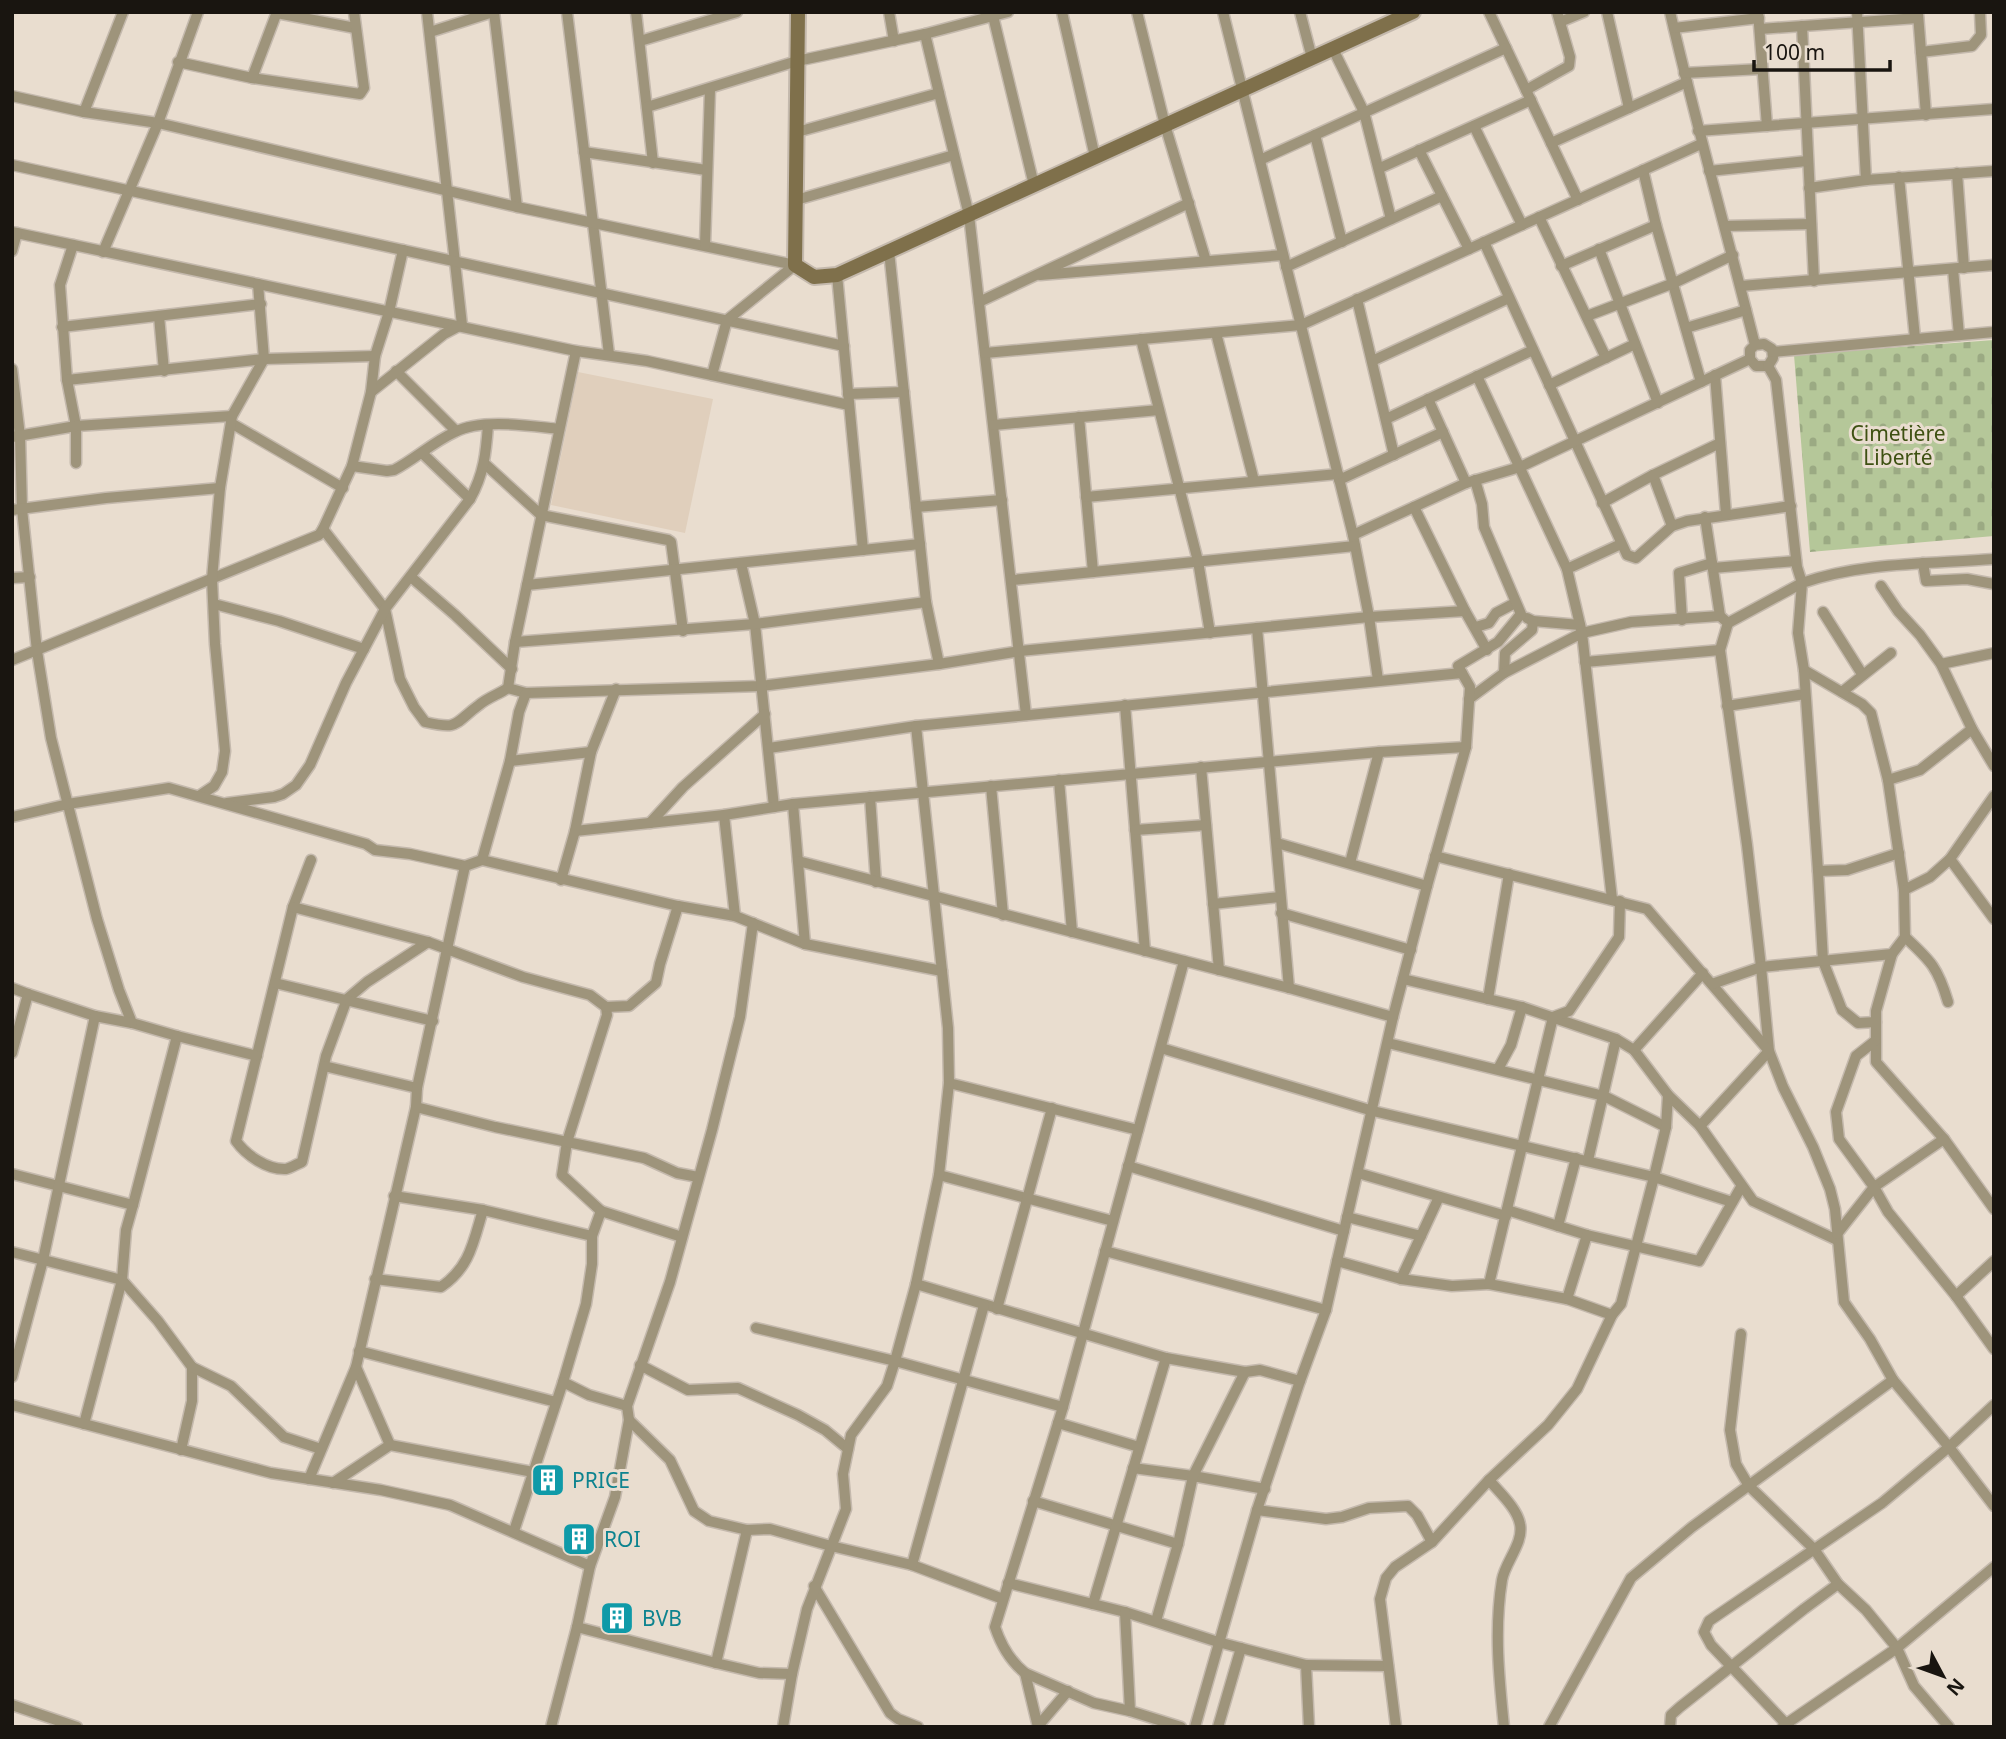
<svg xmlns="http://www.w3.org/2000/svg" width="2006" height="1739" font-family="'Noto Sans',sans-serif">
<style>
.built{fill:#e0cfbc}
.cemetery{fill:url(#cemetery-stones)}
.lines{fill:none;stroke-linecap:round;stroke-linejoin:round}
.street-casing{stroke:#c4b9ad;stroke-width:13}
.secondary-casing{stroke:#c4b9ad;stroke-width:18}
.street{stroke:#9e947b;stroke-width:10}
.secondary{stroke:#7f704b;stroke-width:14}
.labels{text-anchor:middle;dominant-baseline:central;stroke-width:6;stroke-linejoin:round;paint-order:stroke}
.park-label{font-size:21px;fill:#3e5112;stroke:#e9ddcf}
.culture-label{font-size:21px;fill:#0d838f;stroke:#e9ddcf;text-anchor:start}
</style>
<defs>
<pattern id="cemetery-stones" width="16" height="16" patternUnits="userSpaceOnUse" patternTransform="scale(1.75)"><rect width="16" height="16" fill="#b5c799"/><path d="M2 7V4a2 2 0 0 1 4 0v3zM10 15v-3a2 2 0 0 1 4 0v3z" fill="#9baa83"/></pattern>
</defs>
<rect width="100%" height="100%" fill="#e9ddcf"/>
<polygon class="built" points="578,372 713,399 685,533 551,505"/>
<polygon class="cemetery" points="1994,340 1994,536 1810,552 1794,355"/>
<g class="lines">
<g class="street-casing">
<g id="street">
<polyline points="427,12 462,325"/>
<polyline points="494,12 517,207"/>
<polyline points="567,12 609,354"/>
<polyline points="636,12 653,163"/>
<polyline points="889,12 894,41"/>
<polyline points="1062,12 1095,157"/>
<polyline points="1137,12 1165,125 1206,261"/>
<polyline points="1223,12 1353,535 1369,617 1378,680"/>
<polyline points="1300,12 1312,58"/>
<polyline points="1489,12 1578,200"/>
<polyline points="1607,12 1629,108"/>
<path d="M1670 12C1696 124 1727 234 1755 345L1750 350V359L1756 366H1768L1773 358 1772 349 1764 344 1755 345"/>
<polyline points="1758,12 1767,126"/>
<polyline points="277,13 355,28"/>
<polyline points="1918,14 1926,115"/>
<polyline points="993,16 1034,185"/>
<polyline points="1560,22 1584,12"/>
<polyline points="1802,26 1814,281"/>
<polyline points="1674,28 1759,18"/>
<polyline points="1760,29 1918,18"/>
<polyline points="430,32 493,12"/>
<polyline points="925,34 939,93"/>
<polyline points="640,41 737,12"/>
<polyline points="1333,49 1364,112 1391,219"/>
<polyline points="1921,52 1972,46 1981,35 1980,12"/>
<polyline points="178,62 252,78 360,94 364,88 354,12"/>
<polyline points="1684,73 1762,69"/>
<polyline points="252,78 277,12"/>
<polyline points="1526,90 1569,66 1570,57 1557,12"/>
<polyline points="12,96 84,112 158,123 517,207 795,265"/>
<polyline points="647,107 797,61 925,34 1008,12"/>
<polyline points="84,112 123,12"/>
<polyline points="1474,126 1522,225"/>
<polyline points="1698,131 1994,109"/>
<polyline points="797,132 939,93 969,215 1026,715"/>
<polyline points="1315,135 1342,242"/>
<polyline points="1551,143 1687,82"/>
<polyline points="1419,150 1469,249"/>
<polyline points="584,152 706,170"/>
<polyline points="1260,160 1506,48"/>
<polyline points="12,165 844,346"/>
<polyline points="1380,168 1531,100"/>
<polyline points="1643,170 1656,225 1701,382"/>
<polyline points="1709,171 1807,161"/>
<polyline points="1957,173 1964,268"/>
<polyline points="1899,177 1915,338"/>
<polyline points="1866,180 1994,171"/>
<polyline points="1809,188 1866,180 1857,12"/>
<polyline points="796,200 954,155"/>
<polyline points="1539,217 1606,358"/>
<polyline points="1725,226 1811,224"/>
<polyline points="12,232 576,351 647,361 849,405"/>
<polyline points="1484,242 1627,555 1636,558 1672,526 1687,521 1791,506"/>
<polyline points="73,245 60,285 67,380 76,426 76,463"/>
<polyline points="705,245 710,89"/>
<polyline points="1599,249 1658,403"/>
<polyline points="12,251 17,233"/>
<polyline points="889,251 926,602 939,664"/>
<polyline points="103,252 158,123 198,12"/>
<polyline points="1561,266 1656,225"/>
<polyline points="1286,267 1442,196"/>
<polyline points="1953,269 1959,335"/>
<polyline points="837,275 863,550"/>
<polyline points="1040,275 1283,255"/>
<polyline points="1741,286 1994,265"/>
<polyline points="1357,299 1394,455"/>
<polyline points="979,302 1189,203"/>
<polyline points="159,316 164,371"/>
<polyline points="1587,316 1674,283 1733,255"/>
<polyline points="62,327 261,304"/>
<polyline points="1686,328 1746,310"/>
<polyline points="1216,333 1254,481"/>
<polyline points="1141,339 1198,561 1210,633"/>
<polyline points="576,351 515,642 508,688 526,693 761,686 939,664 1020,651 1369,617 1465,611"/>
<polyline points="1773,352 1994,332"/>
<polyline points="985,353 1301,325 1701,144"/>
<polyline points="1372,361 1509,298"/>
<polyline points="12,369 20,436 22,509 37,651 51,738 97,919 119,990 132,1023 177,1036 133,1205"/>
<polyline points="396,371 456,431"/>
<polyline points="712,375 727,320 795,265"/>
<polyline points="1715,375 1726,514"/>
<polyline points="1477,376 1567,569"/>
<polyline points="67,380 264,359 375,356"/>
<polyline points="1549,385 1635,344"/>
<polyline points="371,392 444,334 461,325"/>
<polyline points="848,394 904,392"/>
<polyline points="1428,399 1466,483"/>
<polyline points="1079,417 1093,572"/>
<polyline points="1386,419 1533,350"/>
<polyline points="231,423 343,488"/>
<polyline points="994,425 1159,410"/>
<polyline points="12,437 76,426 232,416"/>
<polyline points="422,453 470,499"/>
<polyline points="485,464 541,515 668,540 671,542 683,631"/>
<path d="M352 466 387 471 394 470C415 459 433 442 455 432 482 418 529 426 559 429"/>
<polyline points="1653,475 1672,526"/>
<polyline points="1339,480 1443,432"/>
<polyline points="1086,497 1338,474"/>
<polyline points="1602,503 1653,475 1720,443"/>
<polyline points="916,507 1002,500"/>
<polyline points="1414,507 1465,611 1487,650"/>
<polyline points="12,510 106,498 220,488"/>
<polyline points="1705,517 1720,616 1728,623 1720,650 1747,845 1761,967 1769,1051 1783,1087 1813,1147 1830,1189 1835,1209 1844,1302 1870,1339 1893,1380"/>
<path d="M323 529 385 609 400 679 414 707 425 722C460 730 453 724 479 705 487 698 499 694 508 688"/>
<polyline points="1353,535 1466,483 1520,467 1750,359"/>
<polyline points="1621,544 1567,569 1582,633 1631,622 1720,616"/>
<polyline points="741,563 755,624 774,807"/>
<polyline points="1923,563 1926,581 1967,579 1994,584"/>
<polyline points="1713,568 1796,561"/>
<polyline points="411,577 455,615 512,669"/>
<polyline points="12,578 30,577"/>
<polyline points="1012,580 1355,546"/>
<polyline points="527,585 920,544"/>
<polyline points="1881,586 1898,611 1920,635 1941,664 1972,729 1994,766"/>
<polyline points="214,604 279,621 364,649"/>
<polyline points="1823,612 1862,674"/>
<polyline points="1527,618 1533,621 1580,625"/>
<polyline points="1682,620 1679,573 1712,563"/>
<polyline points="1728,623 1802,583 1797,567 1776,380 1768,366"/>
<polyline points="1476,627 1489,623 1496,613 1515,603"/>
<polyline points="1257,628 1289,988"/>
<polyline points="515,642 755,624 926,602"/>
<polyline points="12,660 319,535 323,529 352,466 371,392 375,356 389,312 403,250"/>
<polyline points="1585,662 1720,650"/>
<polyline points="1941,664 1994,653"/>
<polyline points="1804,670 1862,704 1871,713 1888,780 1904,890 1930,877 1950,859 1994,796"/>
<polyline points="1504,673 1505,653 1532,630 1533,621"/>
<polyline points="1842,692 1891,653"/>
<polyline points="1469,699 1504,673 1582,633 1612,899"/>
<polyline points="1125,705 1145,951"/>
<polyline points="1727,706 1805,694"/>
<polyline points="769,748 916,726 1462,673"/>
<polyline points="510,761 591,752"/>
<polyline points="1201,767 1219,970"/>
<polyline points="1059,780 1072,932"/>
<polyline points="1888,780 1920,770 1972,729"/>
<polyline points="991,786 1003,915"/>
<polyline points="199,796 214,786 222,772 225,751 215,644 212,579 220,488 232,416 264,359 258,284"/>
<polyline points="870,797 876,882"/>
<path d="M227 803 274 797 283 794 296 785 310 765 346 683 385 609 470 499C484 474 486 453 488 425"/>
<polyline points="724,815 735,916"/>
<polyline points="12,817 68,804 169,788 366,844 375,850 410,854 465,866 482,860 678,906 735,916 805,944 793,804"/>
<polyline points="650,823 683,787 765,714"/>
<polyline points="1135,830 1206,825"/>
<polyline points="575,831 724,815 793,804 1379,752 1466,747"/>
<polyline points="1277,843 1427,886"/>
<path d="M1899 853 1847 870 1818 871 1804 670 1798 633 1802 583C1863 562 1930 564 1994 559"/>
<polyline points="1950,859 1994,919"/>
<path d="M311 860 293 907 236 1141C246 1155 267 1170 286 1169 291 1168 297 1164 302 1162L326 1056 347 999 367 982 428 942"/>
<polyline points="482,860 510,761 519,712 526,693"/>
<polyline points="798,861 1289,988 1393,1017"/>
<polyline points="1350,863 1379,752"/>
<polyline points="1818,871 1823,961 1842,1010 1858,1023 1876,1022"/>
<polyline points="561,880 575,831 591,752 616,689"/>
<polyline points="1213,904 1280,897"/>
<polyline points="293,907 428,942 523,977 590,995 606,1007 607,1015 567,1142 562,1175 601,1211 592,1236 592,1264 586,1304 563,1382 589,1395 627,1406"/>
<polyline points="1281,913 1411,950"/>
<path d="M1905 937C1931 961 1938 968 1948 1002"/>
<polyline points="805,944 942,971"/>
<polyline points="1892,954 1876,1011 1876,1062 1944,1139 1994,1209"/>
<polyline points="1403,979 1522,1007 1616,1039 1634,1050 1668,1095 1700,1126 1769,1051 1647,909 1435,856"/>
<polyline points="275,983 433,1021"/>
<polyline points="1712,984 1761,967 1892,954 1905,937 1904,890"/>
<polyline points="12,988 28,994 12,1053"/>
<polyline points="28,994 95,1016 132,1023"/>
<polyline points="1488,999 1509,874"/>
<polyline points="606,1007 629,1006 656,983 660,964 678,906"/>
<polyline points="177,1036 257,1056"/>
<polyline points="1388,1043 1604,1096 1666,1127"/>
<polyline points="1161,1048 1373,1111 1654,1177 1666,1127 1668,1095"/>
<polyline points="1634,1050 1703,973"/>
<polyline points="324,1066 417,1088"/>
<polyline points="1498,1069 1511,1045 1522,1007"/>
<polyline points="949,1083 1138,1130"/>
<polyline points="416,1107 495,1127 644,1158 677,1173 698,1177"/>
<polyline points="1700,1126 1753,1201 1837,1240"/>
<polyline points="1944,1139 1874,1187 1888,1212 1956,1296 1994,1349"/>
<polyline points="1588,1160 1616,1039"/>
<polyline points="1128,1166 1344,1231 1393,1017 1427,886 1466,747 1470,687 1458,666 1498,642 1521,614 1484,527 1482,504 1475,480"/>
<polyline points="1358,1173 1506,1216"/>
<polyline points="12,1174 133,1205 126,1230 122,1280 84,1424"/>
<polyline points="939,1175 1113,1221"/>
<polyline points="394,1196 483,1210 592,1236"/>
<polyline points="1507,1210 1558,1226 1576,1158"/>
<polyline points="601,1211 682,1237"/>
<polyline points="1347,1217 1421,1236"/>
<polyline points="1558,1226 1587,1235"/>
<polyline points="1344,1231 1337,1261 1401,1279 1452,1286 1489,1284 1553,1017 1569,1011 1619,937 1620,901"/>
<polyline points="1837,1234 1874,1187 1839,1139 1836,1112 1856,1056 1875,1041"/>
<polyline points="1105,1251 1326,1310"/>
<polyline points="12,1252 122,1280 158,1321 192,1367 192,1401 181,1450"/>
<path d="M375 1279 441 1287C470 1267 473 1243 483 1210"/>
<polyline points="1401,1279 1439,1197"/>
<polyline points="916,1284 1166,1358 1245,1372 1260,1370 1300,1381"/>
<polyline points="1489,1284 1567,1299 1612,1315"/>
<polyline points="1956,1296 1994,1261"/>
<polyline points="1567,1299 1587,1235 1699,1261 1741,1187"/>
<polyline points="997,1309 1052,1108"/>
<polyline points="756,1328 895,1361 1063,1407"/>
<polyline points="1741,1334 1730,1430 1736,1464 1749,1486 1814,1549 1838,1584 1866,1610 1897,1648 1914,1686 1949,1727"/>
<polyline points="359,1351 556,1402"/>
<polyline points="640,1365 688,1390 738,1388 798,1415 825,1430 848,1449"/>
<polyline points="192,1367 231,1386 284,1437 321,1449"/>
<polyline points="356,1367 390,1445"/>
<polyline points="12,1377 43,1260 95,1016"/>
<polyline points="12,1405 271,1473 381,1490 450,1505 590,1566"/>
<polyline points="1994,1405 1949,1447 1994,1506"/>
<polyline points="629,1420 670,1460 694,1511 709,1521 747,1530 770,1529 831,1546 912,1565 1003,1599"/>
<polyline points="1058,1423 1139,1447"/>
<polyline points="1133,1468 1193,1476 1265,1489"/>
<polyline points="309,1479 356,1367 416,1107 417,1088 465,866"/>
<path d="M1489 1480C1499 1492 1517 1508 1520 1524 1524 1543 1505 1562 1502 1580 1494 1629 1499 1678 1504 1727"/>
<polyline points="333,1483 390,1445 533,1472"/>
<polyline points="1033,1501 1178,1544"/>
<polyline points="1257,1510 1326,1519 1342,1517 1369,1508 1408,1506 1417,1515 1432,1542"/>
<polyline points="747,1530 716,1663 759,1673 792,1674"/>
<polyline points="514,1531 563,1382"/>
<polyline points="912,1565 984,1305"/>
<polyline points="1008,1583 1125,1612 1218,1642 1306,1665 1309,1727"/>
<polyline points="814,1586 890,1713 898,1719 918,1727"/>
<polyline points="1093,1604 1166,1358"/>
<polyline points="1125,1612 1130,1711 1181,1727"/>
<polyline points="1156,1621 1178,1544 1193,1476 1245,1372"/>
<polyline points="577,1627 716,1663"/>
<polyline points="1306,1665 1388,1666"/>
<polyline points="1025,1673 1038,1727"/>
<polyline points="12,1705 77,1727"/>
<path d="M1130 1711 1094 1703 1025 1673C1010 1661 1001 1645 995 1627L1063 1407 1184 961"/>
<polyline points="1038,1726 1068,1691"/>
<polyline points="1783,1726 1897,1648 1994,1567"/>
<polyline points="551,1727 577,1627 590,1566 615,1497 629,1420 627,1406 670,1282 712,1130 740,1017 753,923"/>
<polyline points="783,1727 792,1674 807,1609 846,1509 843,1474 851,1435 887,1386 895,1361 916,1284 939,1175 949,1083 948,1028 916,726"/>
<polyline points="1195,1727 1257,1510 1300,1381 1326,1310 1337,1261"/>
<polyline points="1218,1727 1241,1648"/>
<polyline points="1396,1727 1380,1599 1386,1578 1395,1567 1432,1542 1489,1480 1548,1425 1577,1389 1612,1315 1621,1304 1654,1177 1732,1202"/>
<polyline points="1549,1727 1631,1578 1692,1527 1893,1380 1949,1447 1882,1503 1709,1621 1704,1632 1711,1645 1786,1724"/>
<polyline points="1670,1727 1671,1715 1680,1707 1804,1609 1838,1584"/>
</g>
</g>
<g class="secondary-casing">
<polyline id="secondary" points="798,12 795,265 814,277 837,275 1413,12"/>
</g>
<use href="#street" class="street"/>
<use href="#secondary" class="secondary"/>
</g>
<defs>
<g id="building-square" transform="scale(1.75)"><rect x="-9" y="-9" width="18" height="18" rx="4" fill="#0f9aa8" stroke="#e9ddcf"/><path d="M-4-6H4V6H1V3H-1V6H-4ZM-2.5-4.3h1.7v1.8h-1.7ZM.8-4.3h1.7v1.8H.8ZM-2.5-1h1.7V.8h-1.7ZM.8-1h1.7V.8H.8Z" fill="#fff"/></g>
</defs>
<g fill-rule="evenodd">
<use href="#building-square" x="548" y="1480"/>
<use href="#building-square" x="579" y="1539"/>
<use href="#building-square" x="617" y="1618"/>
</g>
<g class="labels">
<g class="park-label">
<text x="1898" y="433">Cimetière<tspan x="1898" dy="24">Liberté</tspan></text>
</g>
<g class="culture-label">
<text x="572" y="1480">PRICE</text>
<text x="604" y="1539">ROI</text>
<text x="642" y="1618">BVB</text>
</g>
</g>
<rect width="2006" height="1739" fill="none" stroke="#191510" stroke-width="28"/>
<g transform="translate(1943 1676) rotate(131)" stroke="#e9ddcf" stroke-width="5" paint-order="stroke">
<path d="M0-5L12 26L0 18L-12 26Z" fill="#191510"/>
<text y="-10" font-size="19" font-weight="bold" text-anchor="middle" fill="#191510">N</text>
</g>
<path d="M1754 60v10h136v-10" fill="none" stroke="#191510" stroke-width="3.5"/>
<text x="1764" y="60" font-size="21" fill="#191510" stroke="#e9ddcf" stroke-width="5" paint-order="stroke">100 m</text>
</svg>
